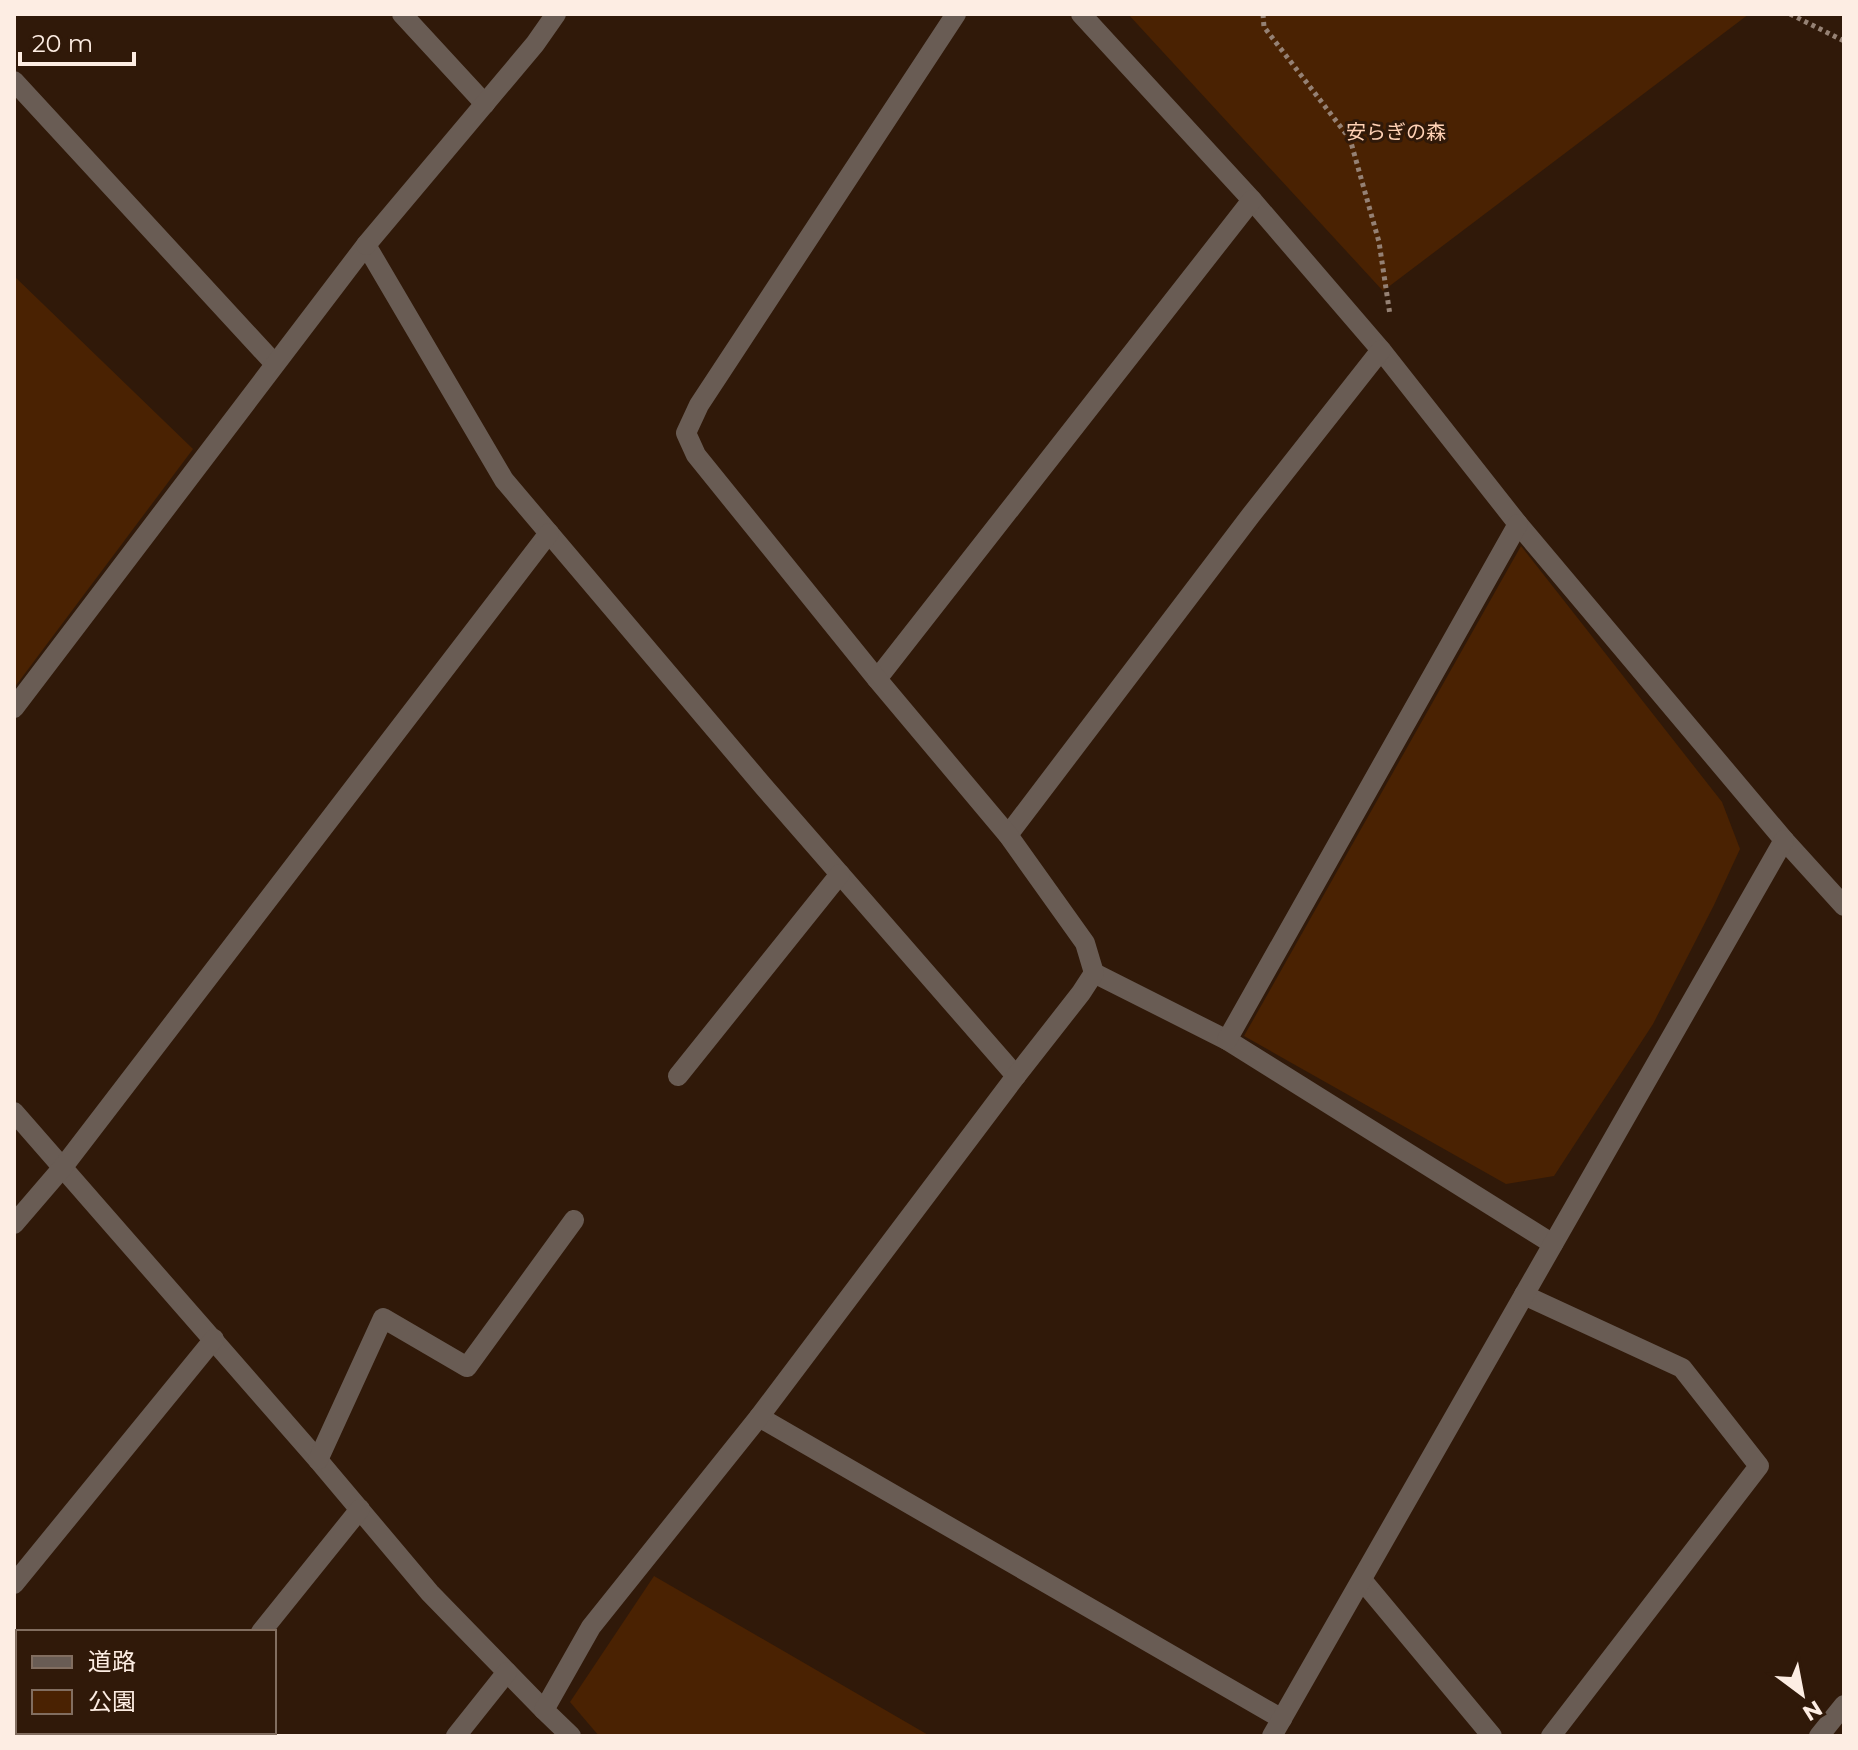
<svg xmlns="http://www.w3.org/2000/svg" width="1858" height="1750" font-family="Montserrat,'Noto Sans JP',sans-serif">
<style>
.green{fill:#4a2202}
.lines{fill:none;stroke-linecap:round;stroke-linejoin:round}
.path{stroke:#958174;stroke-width:5;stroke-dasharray:4 4;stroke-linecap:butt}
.minor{stroke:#695c54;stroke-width:20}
.tertiary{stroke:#695c54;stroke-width:20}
.labels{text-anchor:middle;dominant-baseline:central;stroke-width:6;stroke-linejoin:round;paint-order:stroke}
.park-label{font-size:20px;fill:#ffd2b6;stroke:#301909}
</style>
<rect width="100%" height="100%" fill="#301909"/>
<g class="green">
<polygon points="1128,14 1749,14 1383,291"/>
<polygon points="14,276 193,449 14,688"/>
<polygon points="1521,546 1722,802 1740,849 1714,905 1653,1024 1554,1176 1506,1184 1244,1036"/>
<polygon points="654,1576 930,1736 599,1736 570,1702"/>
</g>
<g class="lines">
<g class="path">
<polyline points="1263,14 1264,27 1350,139 1379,242 1390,315"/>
<polyline points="1790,14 1844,41"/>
</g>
<g class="minor">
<polyline points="402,14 485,104"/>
<polyline points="1081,14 1252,200 1381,350 1518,524 1784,840 1844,906"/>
<polyline points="14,81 275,364"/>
<polyline points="877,679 1252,200"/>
<polyline points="14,708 366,245 504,480 764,787 1016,1076"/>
<polyline points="1008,835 1251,515 1381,350"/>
<polyline points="1094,973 1227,1040 1553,1244"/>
<polyline points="1227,1040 1518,524"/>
<polyline points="678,1076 840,874"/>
<polyline points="14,1112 318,1460 430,1593 544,1710"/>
<polyline points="14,1224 63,1167 549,533"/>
<polyline points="1524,1295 1682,1368 1759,1466 1551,1736"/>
<polyline points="759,1417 1282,1719"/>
<polyline points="318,1460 383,1318 467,1367 574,1220"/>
<polyline points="14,1584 214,1339"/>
<polyline points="261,1632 360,1509"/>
<polyline points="178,1736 181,1732"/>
<polyline points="456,1736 507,1672"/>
<polyline points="571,1736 544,1710 591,1627 759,1417 1016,1076 1081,993 1094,973 1085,943 1008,835 877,679 696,455 686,433 699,405 956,14"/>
<polyline points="1819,1736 1844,1705"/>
</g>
<g class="tertiary">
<polyline points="366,245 535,44 556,14"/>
<polyline points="1362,1580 1492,1736"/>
<polyline points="1272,1736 1784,840"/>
</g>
</g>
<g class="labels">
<g class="park-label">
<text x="1396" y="132">安らぎの森</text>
</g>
</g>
<rect width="1858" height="1750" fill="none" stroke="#fdede3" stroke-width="32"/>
<rect x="16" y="1630" width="260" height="104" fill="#301909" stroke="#826e60" stroke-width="2"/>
<rect x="32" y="1656" width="40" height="12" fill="#695c54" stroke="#826e60" stroke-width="2"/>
<text x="88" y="1670" font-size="24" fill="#fdede3">道路</text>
<rect x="32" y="1690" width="40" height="24" fill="#4a2202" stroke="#826e60" stroke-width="2"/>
<text x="88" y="1710" font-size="24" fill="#fdede3">公園</text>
<g transform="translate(1802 1694) rotate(148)" stroke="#301909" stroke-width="6" paint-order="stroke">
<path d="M0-6L14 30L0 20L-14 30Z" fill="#fdede3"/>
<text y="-12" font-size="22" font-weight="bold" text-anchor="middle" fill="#fdede3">N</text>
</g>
<path d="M20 52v12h114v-12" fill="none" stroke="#fdede3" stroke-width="4"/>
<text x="32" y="52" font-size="24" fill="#fdede3" stroke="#301909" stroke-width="6" paint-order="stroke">20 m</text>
</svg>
